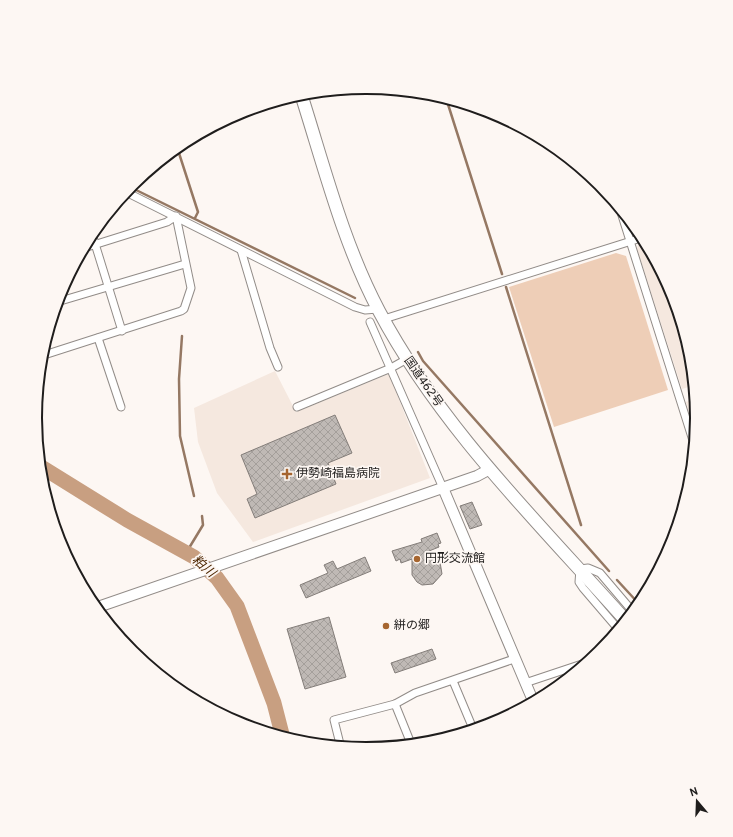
<svg xmlns="http://www.w3.org/2000/svg" width="733" height="837" font-family="Overpass,'Noto Sans JP',sans-serif">
<style>
.built{fill:#f5e8df}
.green{fill:#eeceb7}
.lines{fill:none;stroke-linecap:round;stroke-linejoin:round}
.stream{stroke:#957863;stroke-width:2.5}
.river{stroke:#c89f81;stroke-width:15}
.building{fill:url(#building-cross-hatch);stroke:#837d79}
.street-casing{stroke:#928c88;stroke-width:9}
.secondary-casing{stroke:#928c88;stroke-width:12}
.highway-casing{stroke:#928c88;stroke-width:14}
.street{stroke:#fff;stroke-width:7}
.secondary{stroke:#fff;stroke-width:10}
.highway{stroke:#fff;stroke-width:12}
.poi-dot{fill:#a6652f;stroke:#fdf7f3;stroke-width:1.5}
.labels{text-anchor:middle;dominant-baseline:central;stroke-width:3.5;stroke-linejoin:round;paint-order:stroke}
.street-label{font-size:12px;fill:#1f1d1c;stroke:#fdf7f3}
.poi-label{font-size:12px;fill:#1f1d1c;stroke:#fdf7f3;text-anchor:start}
.water-label{font-size:13px;font-style:italic;fill:#4d2601;stroke:#fdf7f3}
.rim{fill:none;stroke:#1f1d1c;stroke-width:2}
</style>
<defs>
<pattern id="building-cross-hatch" width="8" height="8" patternUnits="userSpaceOnUse"><rect width="8" height="8" fill="#bfb9b5"/><path d="M0 0l8 8M0 8l8-8" fill="none" stroke="#a49f9b"/></pattern>
</defs>
<rect width="100%" height="100%" fill="#fdf7f3"/>
<g class="built">
<polygon points="646,242 673,292 692,354 695,385 682,389 637,249 638,245"/>
<polygon points="275,371 296,412 389,374 430,478 253,542 217,493 198,442 194,408"/>
<polygon points="696,398 698,419 696,435 686,402"/>
</g>
<polygon class="green" points="616,253 626,256 668,390 554,427 509,287"/>
<g class="lines">
<g class="stream">
<polyline points="446,98 502,274"/>
<polyline points="177,147 198,212 195,218"/>
<polyline points="130,187 355,298"/>
<polyline points="613,199 616,208"/>
<polyline points="506,287 581,525"/>
<polyline points="182,336 179,379 180,436 194,496"/>
<polyline points="418,352 423,361 609,571"/>
<polyline points="186,553 203,525 202,516"/>
<polyline points="617,580 640,605"/>
</g>
<polyline class="river" points="40,466 127,520 194,557 217,578 237,606 274,703 283,738"/>
</g>
<g class="building">
<polygon points="335,415 352,453 328,463 336,484 255,518 247,499 257,494 241,455"/>
<polygon points="472,502 482,525 470,529 460,506"/>
<polygon points="437,533 441,543 438,544 439,547 429,551 440,562 442,574 433,584 422,585 417,582 412,575 412,559 401,563 400,559 396,561 392,551 422,542 421,539"/>
<polygon points="365,557 371,571 306,598 300,585 328,573 324,565 333,561 337,569"/>
<polygon points="329,617 346,677 305,689 287,629"/>
<polygon points="432,649 436,659 395,673 391,663"/>
</g>
<g class="lines">
<g class="street-casing">
<g id="street">
<polyline points="126,192 355,307 365,310 378,309"/>
<polyline points="619,206 695,447"/>
<polyline points="92,234 122,331"/>
<polyline points="241,250 270,348 278,367"/>
<polyline points="57,302 185,264"/>
<polyline points="384,319 644,237"/>
<polyline points="370,322 443,488"/>
<polyline points="98,338 121,407"/>
<polyline points="41,356 181,311 184,309 191,288 176,216 167,222 84,248"/>
<polyline points="297,407 391,368 407,359"/>
<polyline points="619,630 583,588 579,582 580,569 588,568 600,573 634,613"/>
<polyline points="453,681 474,731"/>
<polyline points="525,683 591,661"/>
<polyline points="395,704 412,746"/>
<polyline points="341,748 334,720 395,704 415,693 514,659"/>
</g>
</g>
<g class="secondary-casing">
<g id="secondary">
<polyline points="443,488 534,703"/>
<polyline points="95,608 477,476 490,469"/>
</g>
</g>
<g class="highway-casing">
<path id="highway" d="M301 94C324 166 343 243 379 311 441 428 539 523 627 622"/>
</g>
<use href="#street" class="street"/>
<use href="#secondary" class="secondary"/>
<use href="#highway" class="highway"/>
</g>
<g class="poi-dot">
<path d="M285 468h4v4h4v4h-4v4h-4v-4h-4v-4h4z"/>
<circle cx="417" cy="559" r="4"/>
<circle cx="386" cy="626" r="4"/>
</g>
<g class="labels">
<g class="street-label">
<text transform="translate(423 382) rotate(55)">国道462号</text>
</g>
<g class="poi-label">
<text x="296" y="474">伊勢崎福島病院</text>
<text x="425" y="559">円形交流館</text>
<text x="394" y="626">絣の郷</text>
</g>
<g class="water-label">
<text transform="translate(203 567) rotate(41)">粕川</text>
</g>
</g>
<path d="M0 0H733V837H0ZM42 418a324 324 0 1 1 648 0a324 324 0 1 1-648 0Z" fill="#fdf7f3" fill-rule="evenodd"/>
<path class="rim" d="M42 418a324 324 0 1 1 648 0a324 324 0 1 1-648 0Z"/>
<g transform="translate(697 801) rotate(341)" stroke="#fdf7f3" stroke-width="3" paint-order="stroke">
<path d="M0-3L7 15L0 10L-7 15Z" fill="#1f1d1c"/>
<text y="-6" font-size="11" font-weight="bold" text-anchor="middle" fill="#1f1d1c">N</text>
</g>
</svg>
